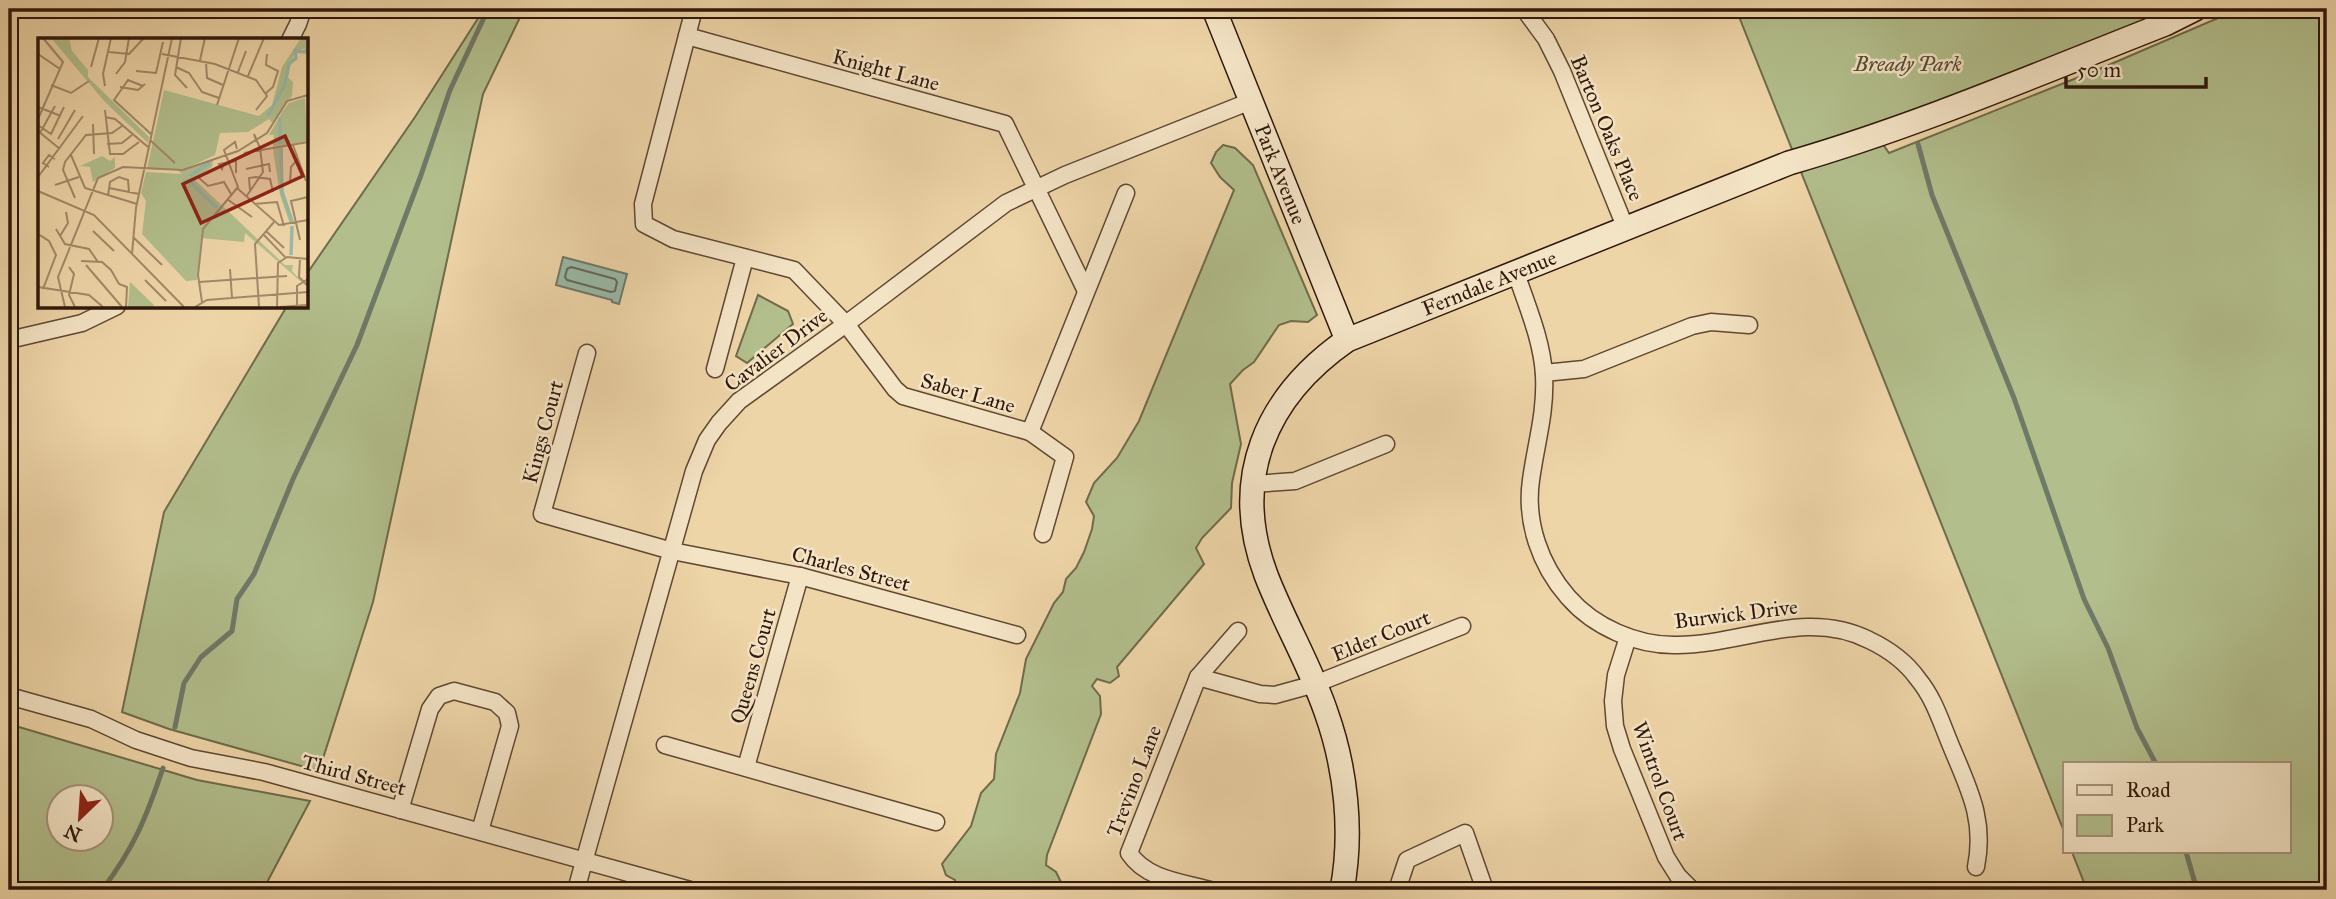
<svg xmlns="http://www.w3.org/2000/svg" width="2336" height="899" font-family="'IM FELL Great Primer',serif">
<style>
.green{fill:#b2be8c;stroke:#706b4b;stroke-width:2;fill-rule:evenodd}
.water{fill:#99b9a7;stroke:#6f7968;stroke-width:2}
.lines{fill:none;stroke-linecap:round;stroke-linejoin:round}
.shore{stroke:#646858;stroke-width:2}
.stream{stroke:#6f7968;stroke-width:5}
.street-casing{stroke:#5f4732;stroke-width:19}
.secondary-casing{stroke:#2f180a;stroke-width:26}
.street{stroke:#f4e4c6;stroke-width:16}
.secondary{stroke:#f4e4c6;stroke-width:23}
.labels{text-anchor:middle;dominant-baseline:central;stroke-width:5;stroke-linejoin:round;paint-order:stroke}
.park-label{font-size:21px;font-style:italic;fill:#564a31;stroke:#f4e4c6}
.street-label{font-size:21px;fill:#2f180a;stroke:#f4e4c6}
.inset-river{fill:none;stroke:#99b9a7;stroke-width:3.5}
.inset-road{fill:none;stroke:#a28969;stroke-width:2}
.view{fill:#8f2418;fill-opacity:0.15;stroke:#8f2418;stroke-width:3.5}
.inset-edge{fill:none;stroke:#2f180a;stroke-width:3.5}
</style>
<rect width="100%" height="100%" fill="#eed5a8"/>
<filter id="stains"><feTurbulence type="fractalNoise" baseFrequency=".00286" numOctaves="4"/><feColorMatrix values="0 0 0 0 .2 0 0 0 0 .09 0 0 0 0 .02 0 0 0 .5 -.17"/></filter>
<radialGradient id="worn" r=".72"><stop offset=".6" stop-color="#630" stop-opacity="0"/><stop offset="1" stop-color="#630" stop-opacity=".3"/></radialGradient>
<g class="green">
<polygon points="484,9 524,9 483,94 373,602 319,771 169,729 122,712 164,512 287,306 306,306 306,275 415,117"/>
<polygon points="1736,9 2183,9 1878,137 1889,153 2104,67 2239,9 2327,9 2327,890 2087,890 2072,852 2289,852 2289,764 2065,764 2065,834"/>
<polygon points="1223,145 1235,148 1253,165 1317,315 1308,322 1291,321 1279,325 1254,362 1243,370 1230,384 1241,444 1232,483 1231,508 1202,538 1196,548 1204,564 1117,667 1119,676 1110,683 1097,679 1092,686 1100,696 1101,714 1047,855 1046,865 1056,872 1063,886 1062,890 954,890 955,880 946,875 942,864 971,826 981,793 994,779 996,754 1020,693 1026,659 1054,603 1063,592 1066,579 1076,568 1084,552 1092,529 1094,516 1086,502 1094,483 1117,458 1139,421 1234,190 1220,177 1211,163 1216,152"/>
<polygon points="758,295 788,311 793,324 747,363 736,356"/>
<path d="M9 724 197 780 310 801 263 890H9ZM60 797H102V839H60Z"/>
</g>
<polygon class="water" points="563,257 627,274 619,304 612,302 612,300 556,285"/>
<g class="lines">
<polygon class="shore" points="571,267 615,279 617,282 615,291 611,292 567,280 565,277 567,269"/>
<g class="stream">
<polyline points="1918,144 1932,195 2014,398 2084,599 2108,648 2137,728 2156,764"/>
<polyline points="175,727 184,683 201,657 232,631 237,599 254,574 293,479 357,345 421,175 450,90 488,9"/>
<polyline points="2186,852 2197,890"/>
<path d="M102 890C134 848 146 818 163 768"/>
</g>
<g class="street-casing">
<g id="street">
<polyline points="694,9 643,204 644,224 673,239 794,270 846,324 895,389 903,396 1030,432 1126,193"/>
<polyline points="1524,9 1546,39 1562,71 1626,229"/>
<polyline points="687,36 1005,124 1086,291"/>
<polyline points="290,40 298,24 303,9"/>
<path d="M1516 273C1527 306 1542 340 1544 375 1546 413 1536 443 1531 480 1525 522 1540 565 1568 597 1594 627 1637 646 1677 645 1742 645 1806 608 1869 640 1888 649 1906 662 1918 679 1933 697 1940 719 1949 741 1967 786 1986 817 1976 867"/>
<polyline points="9,340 82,323 117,306"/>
<polyline points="587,353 542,514 672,551 800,576 1017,635"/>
<polyline points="715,369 745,258"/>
<polyline points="1544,373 1584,369 1692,326 1711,322 1749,325"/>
<polyline points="1030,432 1065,457 1043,534"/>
<polyline points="1254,484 1295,481 1386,444"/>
<polyline points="1628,637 1616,675 1613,701 1615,726 1622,749 1666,857 1678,876 1692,890"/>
<polyline points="1198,677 1260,694 1275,695 1315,684 1462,626"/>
<polyline points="9,696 91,719 136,740 191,758 264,772 690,890"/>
<polyline points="665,745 936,822"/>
<polyline points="746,767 800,576"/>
<polyline points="400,810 430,709 439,696 454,691 495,702 507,713 510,726 480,831"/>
<polyline points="576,890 694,471 707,440 719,423 739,401 846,324 1006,203 1065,175 1251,101"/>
<path d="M1210 890C1181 882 1146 879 1129 853L1198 677 1238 631"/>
<polyline points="1397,890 1407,860 1465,833 1485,890"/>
</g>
</g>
<g class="secondary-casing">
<g id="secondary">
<path id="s1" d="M1214 9 1347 340"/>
<path id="s2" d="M1342 890C1353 832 1346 768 1326 712 1310 665 1284 622 1266 575 1230 479 1265 397 1347 340L1789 163C1917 126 2040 73 2165 24L2195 9"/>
</g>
</g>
<use href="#street" class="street"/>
<use href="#secondary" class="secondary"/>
</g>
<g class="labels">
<g class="park-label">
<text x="1908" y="64">Bready Park</text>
</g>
<g class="street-label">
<text transform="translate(886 70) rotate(15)">Knight Lane</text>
<text transform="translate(1607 128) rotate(67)">Barton Oaks Place</text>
<text stroke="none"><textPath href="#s1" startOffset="178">Park Avenue</textPath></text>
<text stroke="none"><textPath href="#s2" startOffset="754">Ferndale Avenue</textPath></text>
<text transform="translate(776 350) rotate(-37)">Cavalier Drive</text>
<text transform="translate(968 393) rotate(16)">Saber Lane</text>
<text transform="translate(543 432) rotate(-75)">Kings Court</text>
<text transform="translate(851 569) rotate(15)">Charles Street</text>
<text transform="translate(1736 614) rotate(-7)">Burwick Drive</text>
<text transform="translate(1381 636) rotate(-22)">Elder Court</text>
<text transform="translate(753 666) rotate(-74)">Queens Court</text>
<text transform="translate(354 775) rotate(15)">Third Street</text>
<text transform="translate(1134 781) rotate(-69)">Trevino Lane</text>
<text transform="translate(1660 781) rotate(70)">Wintrol Court</text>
</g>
</g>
<g transform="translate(38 38)">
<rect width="270" height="270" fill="#eed5a8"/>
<path d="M13 0H31L34 13 50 32V39L111 99 110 105 66 63ZM263 0H269V10L258 13 247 37 255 44 254 58 235 86 231 81 210 94 182 95 177 117 151 129 175 121 174 129 156 141 247 227H255L254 233 268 248 207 195 206 204 163 200 159 242 148 243 104 196 108 163 103 155 108 134 144 136 139 132 109 131 126 52 221 78 234 67 244 29ZM267 60 269 103 235 109 236 97H231L244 74 251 65ZM245 109 244 148 256 185 252 186 242 157 235 111ZM64 118 72 123 77 119V130L55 144 52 129 42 128ZM92 244 116 267 114 269H90Z" fill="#b2be8c"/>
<path class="inset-river" d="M230 78 247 46 251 26 258 20 257 13 267 14 270 10M242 106V80M243 111 244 154 254 183M152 138 172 124M145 144 150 142 179 170M253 217 254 188"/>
<path class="inset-road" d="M143 0 137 37 149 50M71 14 91 16 106 0M0 16 22 31M124 16 177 26 218 42 229 58 218 72M162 22 167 0M168 24 169 40 185 47M53 29 61 0M138 29 151 35 164 54 181 60M98 33 118 35 125 4M200 34 208 13M78 36 87 24 91 0M210 38 226 0M13 47 33 55 51 43M67 48 65 36 73 0M105 48 90 42 76 62 113 96M82 49 100 52 107 46M270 50V75M228 55 235 49 240 33 228 27 229 16M179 67 201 0M0 69 23 78M67 72 72 116H85L101 104M67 79 77 81 110 109M0 81 25 24 5 0M55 86 56 116M0 87 13 96 26 69M0 93 22 111M2 95 17 68M20 101 37 72M112 102 137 125M69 106 84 105 94 97M255 107 268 143M206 115 270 104M33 117 47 150 99 166M186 125 184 131 181 126 197 123H198V135M11 129 5 125 11 117 17 121M208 131 231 126 232 134M0 139 45 78M161 140 170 148 186 144 193 156M252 145 253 129 260 121M17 147 41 139M71 150 101 156M199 150 241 187 270 182M212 152 211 140 218 139 232 141 235 154M0 153 56 177 146 269M70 158 72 144 81 139 90 142 91 154M208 159 225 134 222 110 216 96 218 102M37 160 25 132 27 124 48 97 74 95 84 88M189 161 214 179M216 166 239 164 246 188M18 191 27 206 51 211 60 224M55 193 76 213M228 193 246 210M0 196 11 203 18 217 5 251M225 196 247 219M22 198 30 185 28 174M96 200 124 227M262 202 253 163 270 159M94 216 98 170 134 0M262 220 261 239 270 248M43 223 64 224 73 232 81 246 89 249 88 269M48 227 84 269M31 229 36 236 31 257 37 269M192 231 194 260M107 242 128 263M161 244 249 238M0 249 51 257 65 269M164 264 160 237 165 191 200 149 186 112 197 104 199 111M27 269 20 239 60 140 85 129 145 132 200 113 229 95 249 63 270 57M157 269 169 262 270 254M221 269 217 206 236 184M239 269 240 225 249 219 270 221M242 269 268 267M259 269V248L270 241"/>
<path class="view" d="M247 98 265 138 163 185 145 146Z"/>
<rect width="270" height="270" class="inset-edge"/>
</g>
<rect width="2336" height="899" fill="none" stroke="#eed5a8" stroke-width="35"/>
<rect x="10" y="10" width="2315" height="878" fill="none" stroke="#2f180a" stroke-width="3.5"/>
<rect x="18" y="18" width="2301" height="864" fill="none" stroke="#2f180a" stroke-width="2"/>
<rect x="2063" y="762" width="228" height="91" fill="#f4e4c6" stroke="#a5927b" stroke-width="2"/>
<rect x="2077" y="785" width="35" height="10" fill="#f4e4c6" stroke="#a5927b" stroke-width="2"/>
<text x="2126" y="797" font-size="21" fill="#2f180a">Road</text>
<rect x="2077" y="815" width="35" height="21" fill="#b2be8c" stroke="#a5927b" stroke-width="2"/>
<text x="2126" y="832" font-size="21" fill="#2f180a">Park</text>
<g transform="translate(80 818) rotate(205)"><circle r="33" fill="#f4e4c6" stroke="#a5927b" stroke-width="2"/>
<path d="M0-5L12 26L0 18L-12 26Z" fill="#8f2418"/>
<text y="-10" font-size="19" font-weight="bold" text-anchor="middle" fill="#2f180a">N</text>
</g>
<path d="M2066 77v10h140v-10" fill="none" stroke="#2f180a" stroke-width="3.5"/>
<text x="2077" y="77" font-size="21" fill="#2f180a" stroke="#f4e4c6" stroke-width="5" paint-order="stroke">50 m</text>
<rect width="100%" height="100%" filter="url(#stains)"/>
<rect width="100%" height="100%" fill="url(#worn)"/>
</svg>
